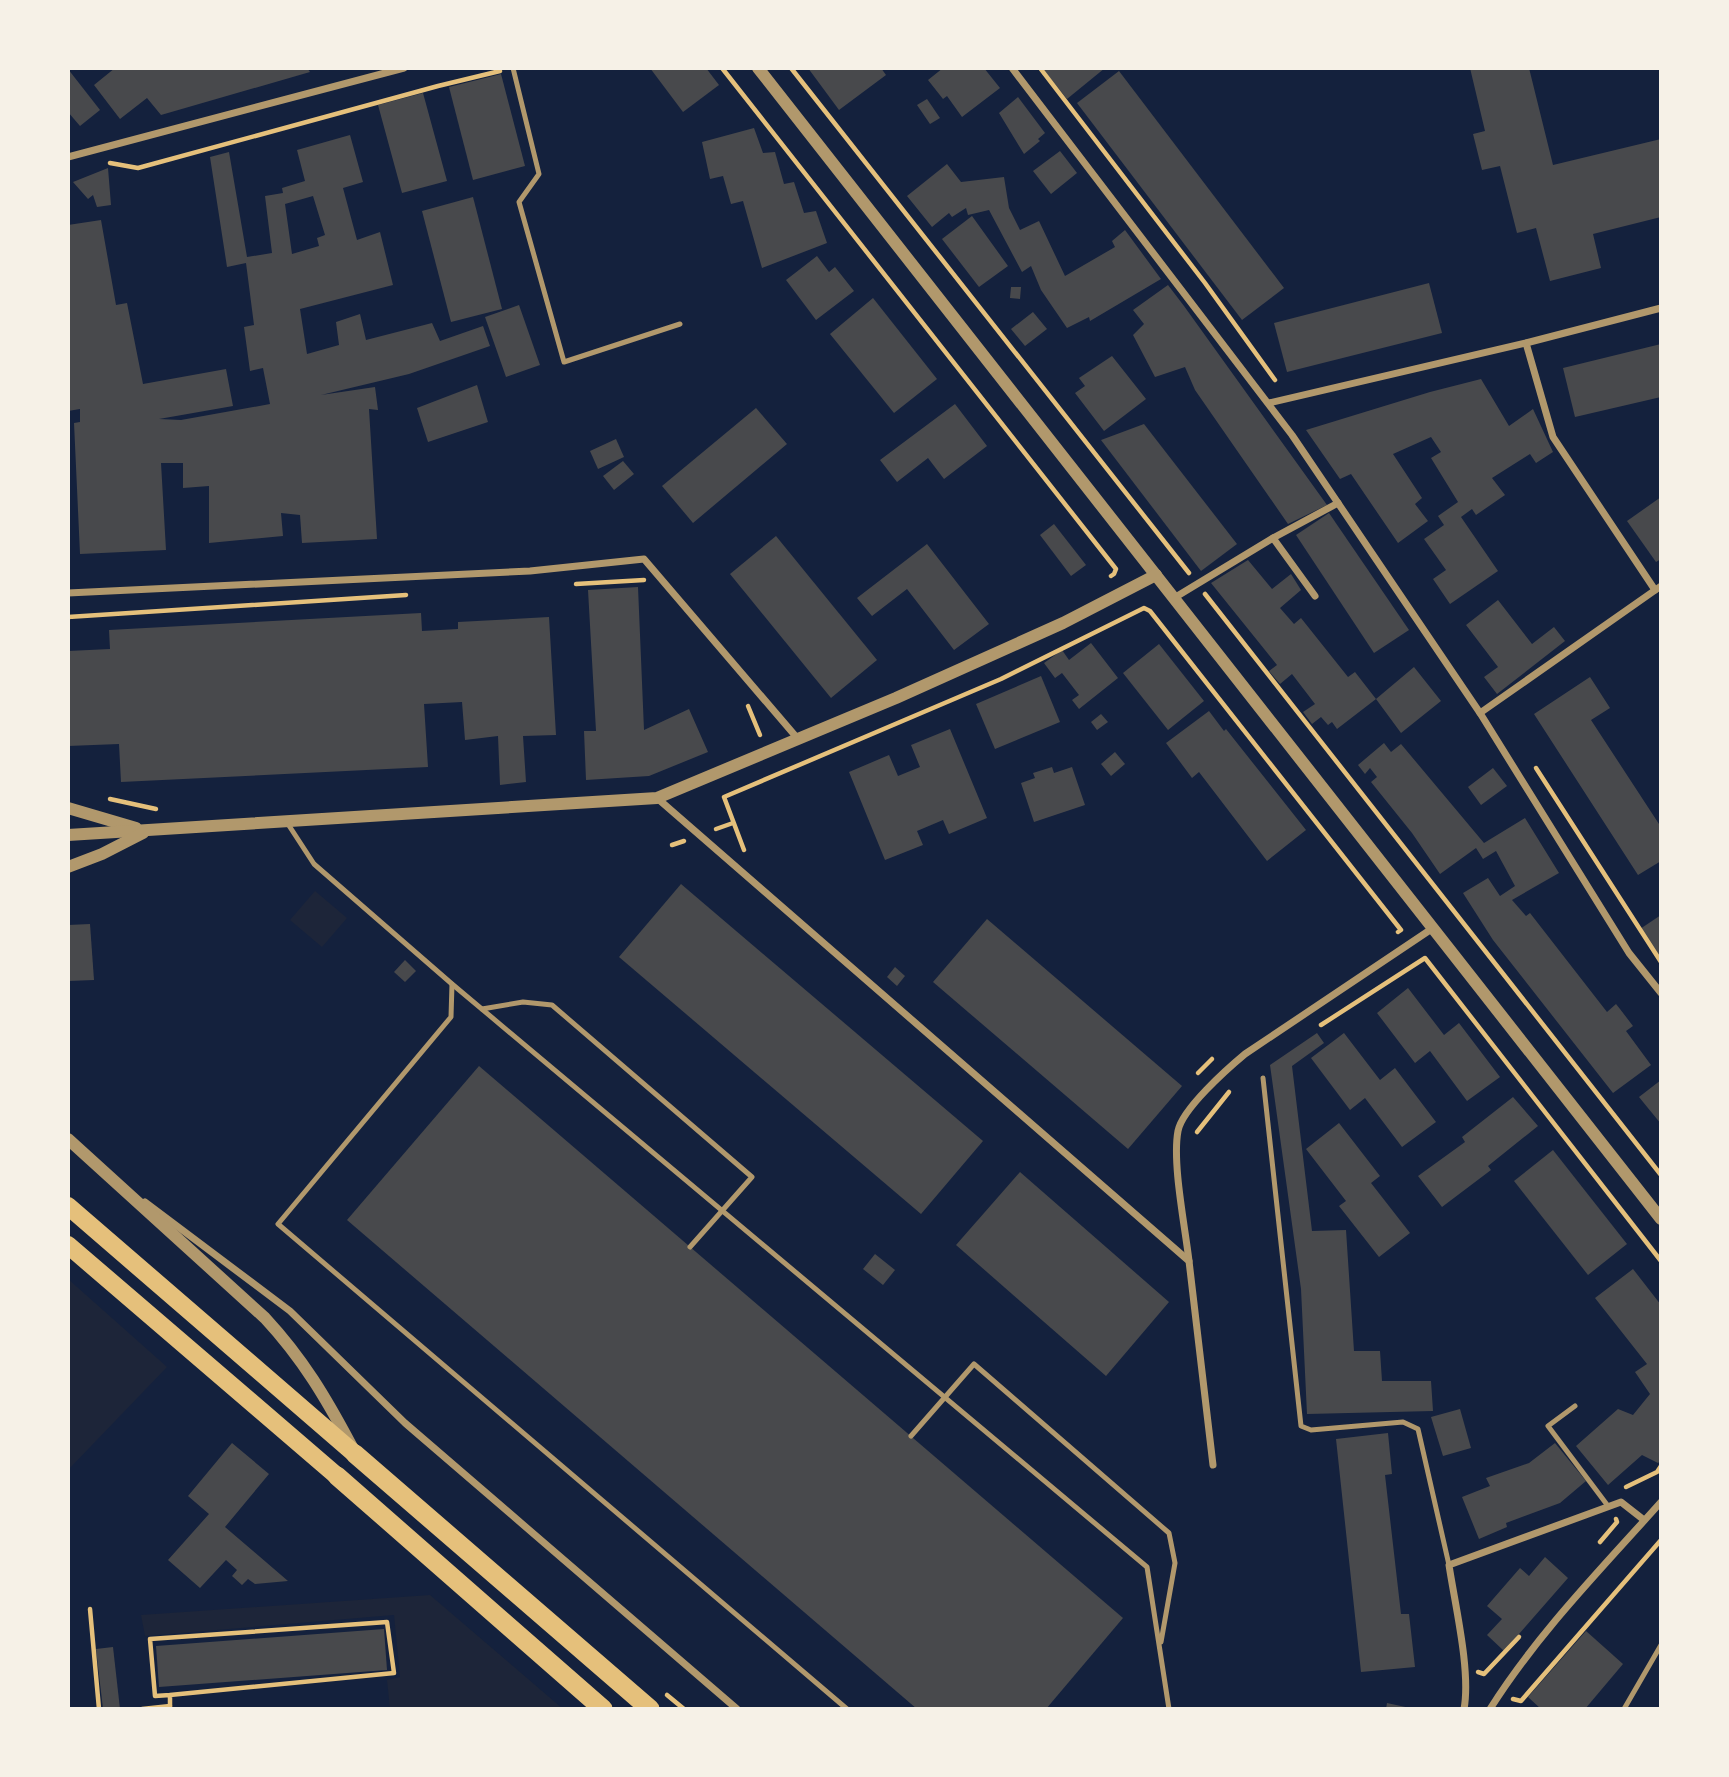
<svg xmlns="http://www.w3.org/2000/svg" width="1729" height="1777" font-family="Spectral,serif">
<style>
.green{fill:#1d2539}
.building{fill:#48494c;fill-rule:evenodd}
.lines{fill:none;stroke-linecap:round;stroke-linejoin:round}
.path{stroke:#e5c07b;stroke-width:4.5}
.service{stroke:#b1986c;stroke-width:5}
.minor{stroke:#b1986c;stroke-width:7}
.tertiary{stroke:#b1986c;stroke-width:12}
.primary{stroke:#e5c07b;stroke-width:18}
.trunk{stroke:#e5c07b;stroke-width:19}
</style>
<rect width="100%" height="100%" fill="#14213d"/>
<g class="green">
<polygon points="315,891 347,918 322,947 290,920"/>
<polygon points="68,1279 167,1367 68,1470"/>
<polygon points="430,1595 563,1709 390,1709 387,1680 400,1677 394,1615 145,1636 141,1615"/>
</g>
<g class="building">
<polygon points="115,68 307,68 310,72 161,115 147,98 120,119 94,85"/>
<polygon points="650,68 706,68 719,85 683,112"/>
<polygon points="808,68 881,68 886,75 839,110"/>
<polygon points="943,68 984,68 1000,88 962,117 947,96 943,99 928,80"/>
<polygon points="1042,68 1105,68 1067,99"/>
<polygon points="1470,68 1529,68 1553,165 1661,139 1661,217 1593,234 1601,268 1550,281 1536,228 1517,233 1500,166 1482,170 1473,134 1485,131"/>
<polygon points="68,69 100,110 80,126 68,112"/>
<polygon points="1119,71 1284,288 1242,320 1077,103"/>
<polygon points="501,74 525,166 473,180 449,87"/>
<polygon points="423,93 447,181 402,193 378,105"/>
<polygon points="1018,97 1045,133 1038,139 1040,141 1024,154 999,113"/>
<polygon points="927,99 940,118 930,124 917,105"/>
<polygon points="754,128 763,153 775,152 784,184 794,182 804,213 816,211 827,243 762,268 743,201 731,204 723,176 710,179 702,142"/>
<path d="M350 135 363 182 343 188 357 240 380 232 393 285 300 309 307 354 339 345 336 322 360 314 366 340 432 323 440 341 483 326 490 346 409 374 321 395 375 387 378 410 369 409 377 539 302 543 300 515 281 513 283 536 209 543V486L183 488V463H161L166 550 80 554 74 423 80 422V409L68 411V225L101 220 116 305 127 303 143 384 226 369 233 406 159 419 181 420 270 404 263 368 250 371 244 327 254 325 246 263 227 267 210 157 229 152 247 257 272 253 265 196 283 193 282 188 305 181 297 150ZM313 196 325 235 317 238 319 246 292 254 285 204Z"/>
<polygon points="1060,151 1077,173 1051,194 1033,171"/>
<polygon points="947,164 961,182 1004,177 1009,208 1020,230 1039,221 1065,276 1115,247 1112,241 1125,230 1161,279 1090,321 1089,317 1067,328 1041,290 1031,266 1022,272 989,210 968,215 966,208 952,217 949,213 932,227 907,196"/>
<polygon points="108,168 111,205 97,207 93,195 88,199 73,182"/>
<polygon points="473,197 502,309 451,322 422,211"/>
<polygon points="972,216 1008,266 979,287 942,239"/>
<polygon points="817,256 829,272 835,267 854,291 816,320 786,280"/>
<polygon points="1429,283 1442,333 1287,372 1274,323"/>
<polygon points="1168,285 1184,306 1327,505 1288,524 1195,390 1185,367 1155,377 1133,335 1144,324 1133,310"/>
<polygon points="1011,287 1021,287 1020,299 1010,298"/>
<polygon points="873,298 937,379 894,413 830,334"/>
<polygon points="519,305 540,365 506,377 485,317"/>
<polygon points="1033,312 1047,329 1025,346 1011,329"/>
<polygon points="1661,344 1661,397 1575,417 1563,368"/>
<polygon points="1112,356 1146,399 1104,431 1075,393 1085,386 1079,378"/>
<polygon points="1481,379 1509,426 1533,409 1553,452 1536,463 1530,454 1492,478 1505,495 1476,515 1472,509 1461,517 1498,571 1450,604 1433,579 1446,570 1424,539 1444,525 1438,516 1458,502 1431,458 1441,452 1431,437 1393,454 1422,498 1415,504 1428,521 1398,543 1351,474 1340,479 1306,430 1430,392"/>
<polygon points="477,385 488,422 428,442 417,408"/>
<polygon points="955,404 987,446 944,479 928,458 897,482 880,460"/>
<polygon points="756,408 787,444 693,523 662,486"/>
<polygon points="1144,424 1237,544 1201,571 1101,440"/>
<polygon points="616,439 624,457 598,469 590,451"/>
<polygon points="623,461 634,474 614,490 603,476"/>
<polygon points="1661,497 1661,559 1656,562 1627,521"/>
<polygon points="1329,513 1409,630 1374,653 1296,535"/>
<polygon points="1054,524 1086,565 1071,576 1040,535"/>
<polygon points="776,536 877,660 831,698 730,574"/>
<polygon points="927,544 989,624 954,650 907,589 872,616 857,598"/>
<polygon points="1248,560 1272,589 1291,574 1301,590 1280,608 1294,624 1301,618 1348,677 1355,672 1376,699 1414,667 1441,701 1401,733 1376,699 1337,729 1332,722 1328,725 1321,717 1312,724 1303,712 1315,704 1292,674 1280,684 1269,671 1277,665 1211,583"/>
<polygon points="638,587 644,730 689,709 708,752 649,776 586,780 584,731 596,731 588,590"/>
<polygon points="1498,600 1532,644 1554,627 1565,641 1497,694 1484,677 1498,667 1466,625"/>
<polygon points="421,613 422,631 458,629 458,622 549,617 556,735 523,736 526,782 500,785 498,736 465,740 462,702 424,704 428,767 121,782 119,744 68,746 68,651 110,649 109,630"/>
<polygon points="1091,643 1118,678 1079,709 1072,700 1079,695 1062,673 1055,678 1044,663 1062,650 1069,660"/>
<polygon points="1159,644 1204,701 1168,730 1123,673"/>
<polygon points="1041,676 1060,722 995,749 976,704"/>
<polygon points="1590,677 1610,708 1591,720 1659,824 1661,823 1661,861 1638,875 1534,714"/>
<polygon points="1209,711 1224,731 1226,729 1306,830 1267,861 1199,772 1192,778 1166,743"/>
<polygon points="1101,714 1108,722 1097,730 1091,722"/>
<polygon points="950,729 987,818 949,834 943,820 917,831 923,845 885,860 849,772 889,755 898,776 920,767 911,745"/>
<polygon points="1384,743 1391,752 1401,744 1484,843 1525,818 1559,873 1512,900 1526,916 1530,913 1607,1012 1616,1004 1620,1009 1633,1026 1626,1031 1651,1065 1613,1093 1493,940 1463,893 1488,878 1500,896 1515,886 1496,851 1483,859 1476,848 1440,874 1412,833 1371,782 1377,777 1370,768 1365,774 1358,765"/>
<polygon points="1115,752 1125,764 1111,776 1101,764"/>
<polygon points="1052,767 1054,773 1072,767 1085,805 1034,822 1021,783 1035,778 1033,773"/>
<polygon points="1493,768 1507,786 1481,805 1468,787"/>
<polygon points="681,884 983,1141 921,1214 619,957"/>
<polygon points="1661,915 1661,959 1640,929"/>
<polygon points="987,919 1182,1086 1128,1149 933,982"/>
<polygon points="90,924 94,980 68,981 68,925"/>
<polygon points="405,960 416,971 405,982 394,972"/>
<polygon points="895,967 905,976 897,986 887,977"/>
<polygon points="1408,988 1444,1035 1459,1023 1500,1077 1467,1101 1430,1051 1415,1063 1377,1013"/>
<polygon points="1317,1033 1324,1043 1292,1066 1312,1231 1346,1230 1354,1351 1380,1351 1382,1381 1431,1381 1433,1411 1307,1414 1301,1289 1270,1065"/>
<polygon points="1344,1033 1380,1080 1395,1068 1436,1122 1402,1147 1365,1098 1350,1110 1311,1058"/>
<polygon points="479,1066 1123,1618 1046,1709 917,1709 347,1220"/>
<polygon points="1661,1080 1661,1124 1639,1097"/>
<polygon points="1513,1097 1538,1126 1488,1166 1491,1170 1442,1207 1418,1176 1465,1142 1462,1137"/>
<polygon points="1339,1123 1380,1176 1371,1183 1410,1233 1379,1257 1339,1206 1346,1201 1306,1149"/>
<polygon points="1553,1150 1627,1244 1588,1275 1514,1181"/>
<polygon points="1020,1172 1169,1302 1106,1376 956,1245"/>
<polygon points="875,1254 895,1270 883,1285 863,1269"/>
<polygon points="1633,1269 1661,1305 1661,1460 1658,1463 1642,1455 1608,1485 1576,1446 1618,1409 1633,1415 1650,1394 1635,1372 1647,1364 1595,1298"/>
<polygon points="1460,1409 1471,1448 1443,1456 1431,1417"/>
<polygon points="1388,1433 1392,1474 1385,1475 1401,1614 1409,1614 1415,1667 1361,1672 1336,1439"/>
<polygon points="232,1443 269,1474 225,1527 288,1581 255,1584 248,1579 242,1585 232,1576 237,1570 226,1560 200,1588 168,1560 209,1514 188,1496"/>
<polygon points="1555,1443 1586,1481 1560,1503 1506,1523 1507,1527 1479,1539 1462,1497 1490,1486 1486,1478 1529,1463"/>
<polygon points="1545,1557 1568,1578 1504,1651 1487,1635 1502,1619 1487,1606 1520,1568 1529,1576"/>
<polygon points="384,1629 387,1670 159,1687 156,1646"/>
<polygon points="1586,1631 1623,1664 1585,1709 1541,1709 1528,1697"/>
<polygon points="113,1647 120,1709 103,1709 96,1649"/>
<polygon points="1387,1703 1410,1708 1410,1709 1386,1709"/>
</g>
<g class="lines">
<g class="path">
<polyline points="722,68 1116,569 1114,574 1111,576"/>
<polyline points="791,68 1189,573"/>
<polyline points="1040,68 1205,283 1275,380"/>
<polyline points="110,163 138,168 438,86 500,71"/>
<polyline points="576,584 644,580"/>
<polyline points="1205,594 1661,1175"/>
<polyline points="68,617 406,595"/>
<polyline points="748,706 760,735"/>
<polyline points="1536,768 1661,962"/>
<polyline points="110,799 156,809"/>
<polyline points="716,829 733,823"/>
<polyline points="672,845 684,841"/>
<polyline points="744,850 724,797 1001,679 1144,608 1150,611 1401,930 1398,932"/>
<polyline points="1321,1025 1425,958 1661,1261"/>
<polyline points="1198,1073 1212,1059"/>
<polyline points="1197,1132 1229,1092"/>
<polyline points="1626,1487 1657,1472 1661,1466"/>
<polyline points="1600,1542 1617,1522 1616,1519"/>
<polyline points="90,1609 99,1709"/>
<polyline points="1478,1672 1484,1674 1519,1637"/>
<polyline points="170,1695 394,1673 387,1622 150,1639 155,1696 170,1695 170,1709"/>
<polyline points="667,1695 684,1709"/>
<polyline points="1513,1699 1521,1701 1661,1540"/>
<polyline points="142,1709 170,1706"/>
</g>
<g class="service">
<polyline points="513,68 539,174 519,202 564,362 680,324"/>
<polyline points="286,821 314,864 452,984 1147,1567 1169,1709"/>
<polyline points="452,984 451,1017 278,1224 847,1709"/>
<polyline points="482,1009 523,1002 552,1005 752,1177 690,1247"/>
<polyline points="1263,1078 1301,1426 1311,1430 1403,1422 1418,1429 1449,1565"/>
<polyline points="1575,1406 1548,1426 1608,1506"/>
<polyline points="911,1436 974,1364 1169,1533 1175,1563 1161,1642"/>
<polyline points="1624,1709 1661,1645"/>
</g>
<g class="minor">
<polyline points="1012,68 1292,435 1480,713 1629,953 1661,993"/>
<polyline points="68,157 404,68"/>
<polyline points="1526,343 1553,437 1655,590"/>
<polyline points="1269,403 1526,343 1661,308"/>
<polyline points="1273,538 1315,596"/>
<polyline points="68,593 530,571 644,559 798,739"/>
<polyline points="1174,598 1273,538 1338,503"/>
<polyline points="1480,713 1661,586"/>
<polyline points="657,798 1189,1261 1213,1465"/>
<polyline points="145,1202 290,1311 405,1423 737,1709"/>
<path d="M1189 1261C1185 1226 1172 1163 1178 1131 1182 1109 1227 1069 1245 1054L1433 928"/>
<path d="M1464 1709C1471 1671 1455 1605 1449 1565L1621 1502 1644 1520"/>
<path d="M1490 1709C1538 1633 1602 1568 1661 1502"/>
</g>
<g class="tertiary">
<polyline points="758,68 1661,1219"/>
<polyline points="68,808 136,828"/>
<polyline points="68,835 657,798 896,698 1063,623 1156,575"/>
<polyline points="68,867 102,854 143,833"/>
<path d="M68 1139 265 1318C303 1359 326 1398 352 1447"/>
</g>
<g class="primary">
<polyline points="68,1206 355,1454"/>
<polyline points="68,1245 337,1476"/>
</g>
<g class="trunk">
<polyline points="355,1454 650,1709"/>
<polyline points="337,1476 603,1709"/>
</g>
</g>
<rect width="1729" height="1777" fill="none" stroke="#f6f1e7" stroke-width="140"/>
</svg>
